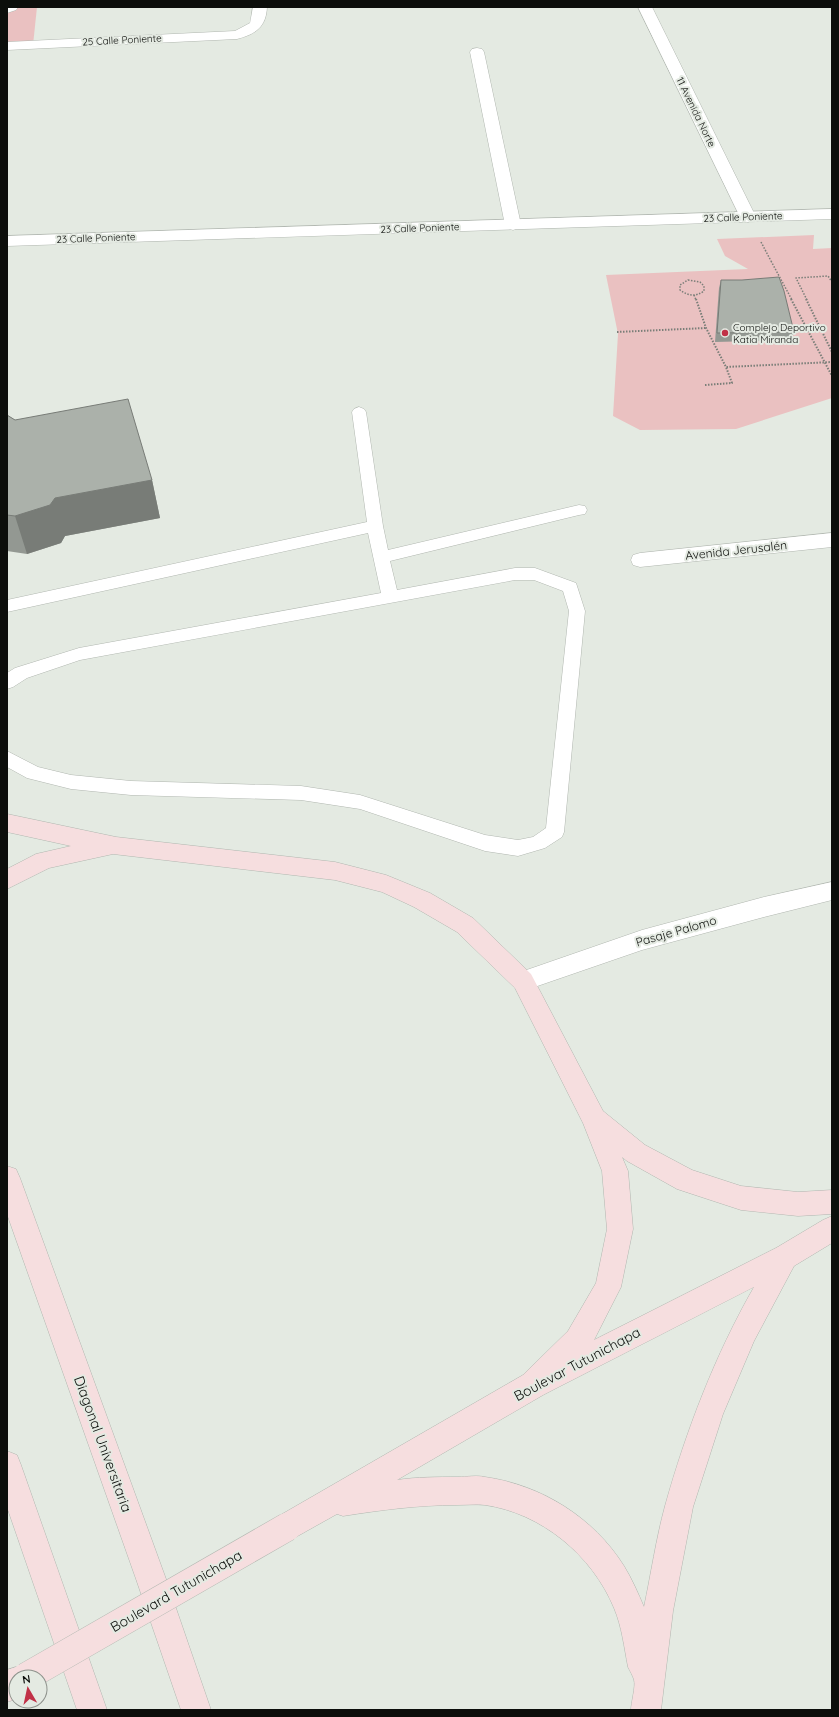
<svg xmlns="http://www.w3.org/2000/svg" width="839" height="1717" font-family="Quicksand,sans-serif">
<style>
.green{fill:#eac1c1}
.lines{fill:none;stroke-linecap:round;stroke-linejoin:round}
.service-casing{stroke:#b1b7b0;stroke-width:1}
.minor-casing{stroke:#b1b7b0;stroke-width:1}
.tertiary-casing{stroke:#b1b7b0;stroke-width:1}
.secondary-casing{stroke:#b1b7b0;stroke-width:1}
.path-far1{stroke:#7a7e78;stroke-width:1.5;stroke-dasharray:1.5 1.5;stroke-linecap:butt}
.path{stroke:#7a7e78;stroke-width:2;stroke-dasharray:1.5 1.5;stroke-linecap:butt}
.service{fill:#fff;fill-rule:evenodd}
.minor{fill:#fff;fill-rule:evenodd}
.tertiary{fill:#fff;fill-rule:evenodd}
.secondary{fill:#f6dedf;fill-rule:evenodd}
.secondary-bridge-casing{stroke:#b1b7b0;stroke-width:29;stroke-linecap:butt}
.path-bridge-far1{stroke:#7a7e78;stroke-width:1.5;stroke-dasharray:1.5 1.5;stroke-linecap:butt}
.path-bridge{stroke:#7a7e78;stroke-width:2;stroke-dasharray:1.5 1.5;stroke-linecap:butt}
.secondary-bridge{stroke:#f6dedf;stroke-width:28}
.wall{fill:#939892}
.shaded-wall{fill:#787c77}
.building{fill:#abb1aa;stroke:#787c77}
.poi-dot{fill:#c13147;stroke:#e4eae2;stroke-width:1.5}
.labels{text-anchor:middle;dominant-baseline:central;stroke-width:4;stroke-linejoin:round;paint-order:stroke}
.far-street-label{font-size:10px;fill:#0c0e0b;stroke:#e4eae2}
.far-poi-label{font-size:10px;fill:#0c0e0b;stroke:#e4eae2;text-anchor:start}
.street-label{font-size:12px;fill:#0c0e0b;stroke:#e4eae2}
.near-street-label{font-size:14px;fill:#0c0e0b;stroke:#e4eae2}
</style>
<rect width="100%" height="100%" fill="#e4eae2"/>
<g class="green">
<polygon points="11,7 37,7 33,45 7,46 7,9"/>
<polygon points="814,235 813,249 832,248 832,398 736,429 640,430 613,416 618,334 606,275 748,269 725,256 717,239"/>
</g>
<g class="lines">
<g class="service-casing">
<polygon id="service" points="359,407 364,409 366,412 383,526 388,550 579,505 585,506 587,510 585,514 579,515 390,561 397,590 515,568 535,568 576,583 585,611 564,832 562,837 545,848 518,856 485,851 360,809 301,800 131,795 71,789 27,778 7,767 7,751 38,767 71,775 131,781 301,786 360,795 485,835 518,840 533,837 546,828 569,611 563,591 534,580 515,580 80,660 27,678 13,687 7,689 7,673 15,668 79,648 381,593 368,533 7,612 7,600 367,522 352,412 354,409"/>
</g>
<g class="minor-casing">
<g id="minor">
<polygon points="7,7 18,7 16,10 7,13"/>
<path d="M253 7H267C266 27 256 34 237 39L7 50V42L235 31 250 23Z"/>
<polygon points="638,7 652,7 756,217 753,220 748,222 743,220 740,217"/>
<polygon points="477,48 482,49 484,52 521,225 518,228 513,230 508,228 505,225 470,52 472,49"/>
<polygon points="832,533 832,547 640,567 633,565 631,560 633,555 640,553"/>
<polygon points="832,882 832,900 764,917 642,950 523,991 515,988 511,981 515,974 642,930 764,897"/>
</g>
</g>
<g class="tertiary-casing">
<polygon id="tertiary" points="832,209 832,219 7,246 7,236"/>
</g>
<g class="secondary-casing">
<g id="secondary">
<path d="M7 814 116 837 335 862 386 875 430 893 473 918 531 974 603 1111 645 1145 692 1170 741 1186 798 1192 832 1190V1214L798 1216 741 1210 677 1189 627 1161 622 1157 628 1171 633 1229 621 1287 594 1340 776 1248 823 1220 832 1216V1243L794 1266 754 1341 723 1414 693 1507 673 1611 661 1710H631C631 1703 636 1686 634 1680 633 1676 630 1671 628 1667 624 1647 622 1627 614 1608 592 1555 541 1513 485 1505 476 1504 466 1505 457 1505 419 1505 381 1510 343 1516L337 1514 287 1542 277 1537 272 1527 277 1517 523 1375 568 1331 596 1283 607 1229 602 1171 583 1123 515 988 457 932 414 907 382 892 335 880 113 854 49 868 7 889V869L36 854 71 846 7 832ZM754 1287C715 1355 686 1431 665 1506 656 1539 651 1574 644 1607 638 1593 632 1579 624 1566 594 1518 542 1485 485 1477 476 1475 467 1477 458 1477 437 1477 417 1477 397 1480L543 1395Z"/>
<polygon points="7,1166 16,1169 20,1178 166,1579 211,1710 181,1710 136,1579 7,1214"/>
<polygon points="7,1451 17,1455 21,1465 107,1710 77,1710 7,1507"/>
<polygon points="16,1667 27,1671 29,1677 16,1677 16,1699 7,1702 7,1670"/>
</g>
</g>
<g class="path-far1">
<polyline points="761,242 771,261"/>
<path d="M688 280 700 282 704 286V291C696 297 688 296 680 290V285Z"/>
<polyline points="694,295 696,300"/>
<polyline points="807,300 796,278 828,276 832,282"/>
</g>
<g class="path">
<polyline points="696,299 706,328 726,367 832,362"/>
<polyline points="806,299 832,352"/>
<polyline points="617,332 706,328"/>
<polyline points="705,385 732,383 726,367"/>
</g>
<use href="#service" class="service"/>
<use href="#minor" class="minor"/>
<use href="#tertiary" class="tertiary"/>
<use href="#secondary" class="secondary"/>
<g class="secondary-bridge-casing">
<polyline id="secondary-bridge" points="26,1677 287,1527"/>
</g>
<polyline class="path-bridge-far1" points="771,261 792,300"/>
<polyline class="path-bridge" points="791,299 832,376"/>
<use href="#secondary-bridge" class="secondary-bridge"/>
</g>
<g class="wall">
<polygon points="721,280 794,332 792,340 715,342 719,288"/>
<polygon points="7,415 15,420 152,480 160,518 65,536 61,543 27,554 7,551"/>
</g>
<polygon class="shaded-wall" points="152,480 160,518 65,536 61,543 27,554 15,516 55,498"/>
<g class="building">
<polygon points="779,277 784,291 794,332 717,333 721,280 742,280"/>
<polygon points="128,399 152,480 55,498 50,505 15,516 7,515 7,415 15,420"/>
</g>
<circle class="poi-dot" cx="725" cy="333" r="4"/>
<g class="labels">
<g class="far-street-label">
<text transform="translate(122 40) rotate(-3)">25 Calle Poniente</text>
<text transform="translate(696 112) rotate(64)">11 Avenida Norte</text>
<text transform="translate(743 217) rotate(-2)">23 Calle Poniente</text>
<text transform="translate(420 228) rotate(-2)">23 Calle Poniente</text>
<text transform="translate(96 238) rotate(-2)">23 Calle Poniente</text>
</g>
<g class="far-poi-label">
<text x="733" y="327">Complejo Deportivo<tspan x="733" dy="12">Katia Miranda</tspan></text>
</g>
<g class="street-label">
<text transform="translate(736 550) rotate(-6)">Avenida Jerusalén</text>
<text transform="translate(676 931) rotate(-16)">Pasaje Palomo</text>
</g>
<g class="near-street-label">
<text transform="translate(577 1364) rotate(-28)">Boulevar Tutunichapa</text>
<text transform="translate(103 1444) rotate(70)">Diagonal Universitaria</text>
<text transform="translate(176 1591) rotate(-30)">Boulevard Tutunichapa</text>
</g>
</g>
<rect width="839" height="1717" fill="none" stroke="#0c0e0b" stroke-width="16"/>
<g transform="translate(28 1689) rotate(351)"><circle r="19" fill="#e4eae2" stroke="#8e928c"/>
<path d="M0-3L7 15L0 10L-7 15Z" fill="#c13147"/>
<text y="-6" font-size="11" font-weight="bold" text-anchor="middle" fill="#0c0e0b">N</text>
</g>
</svg>
